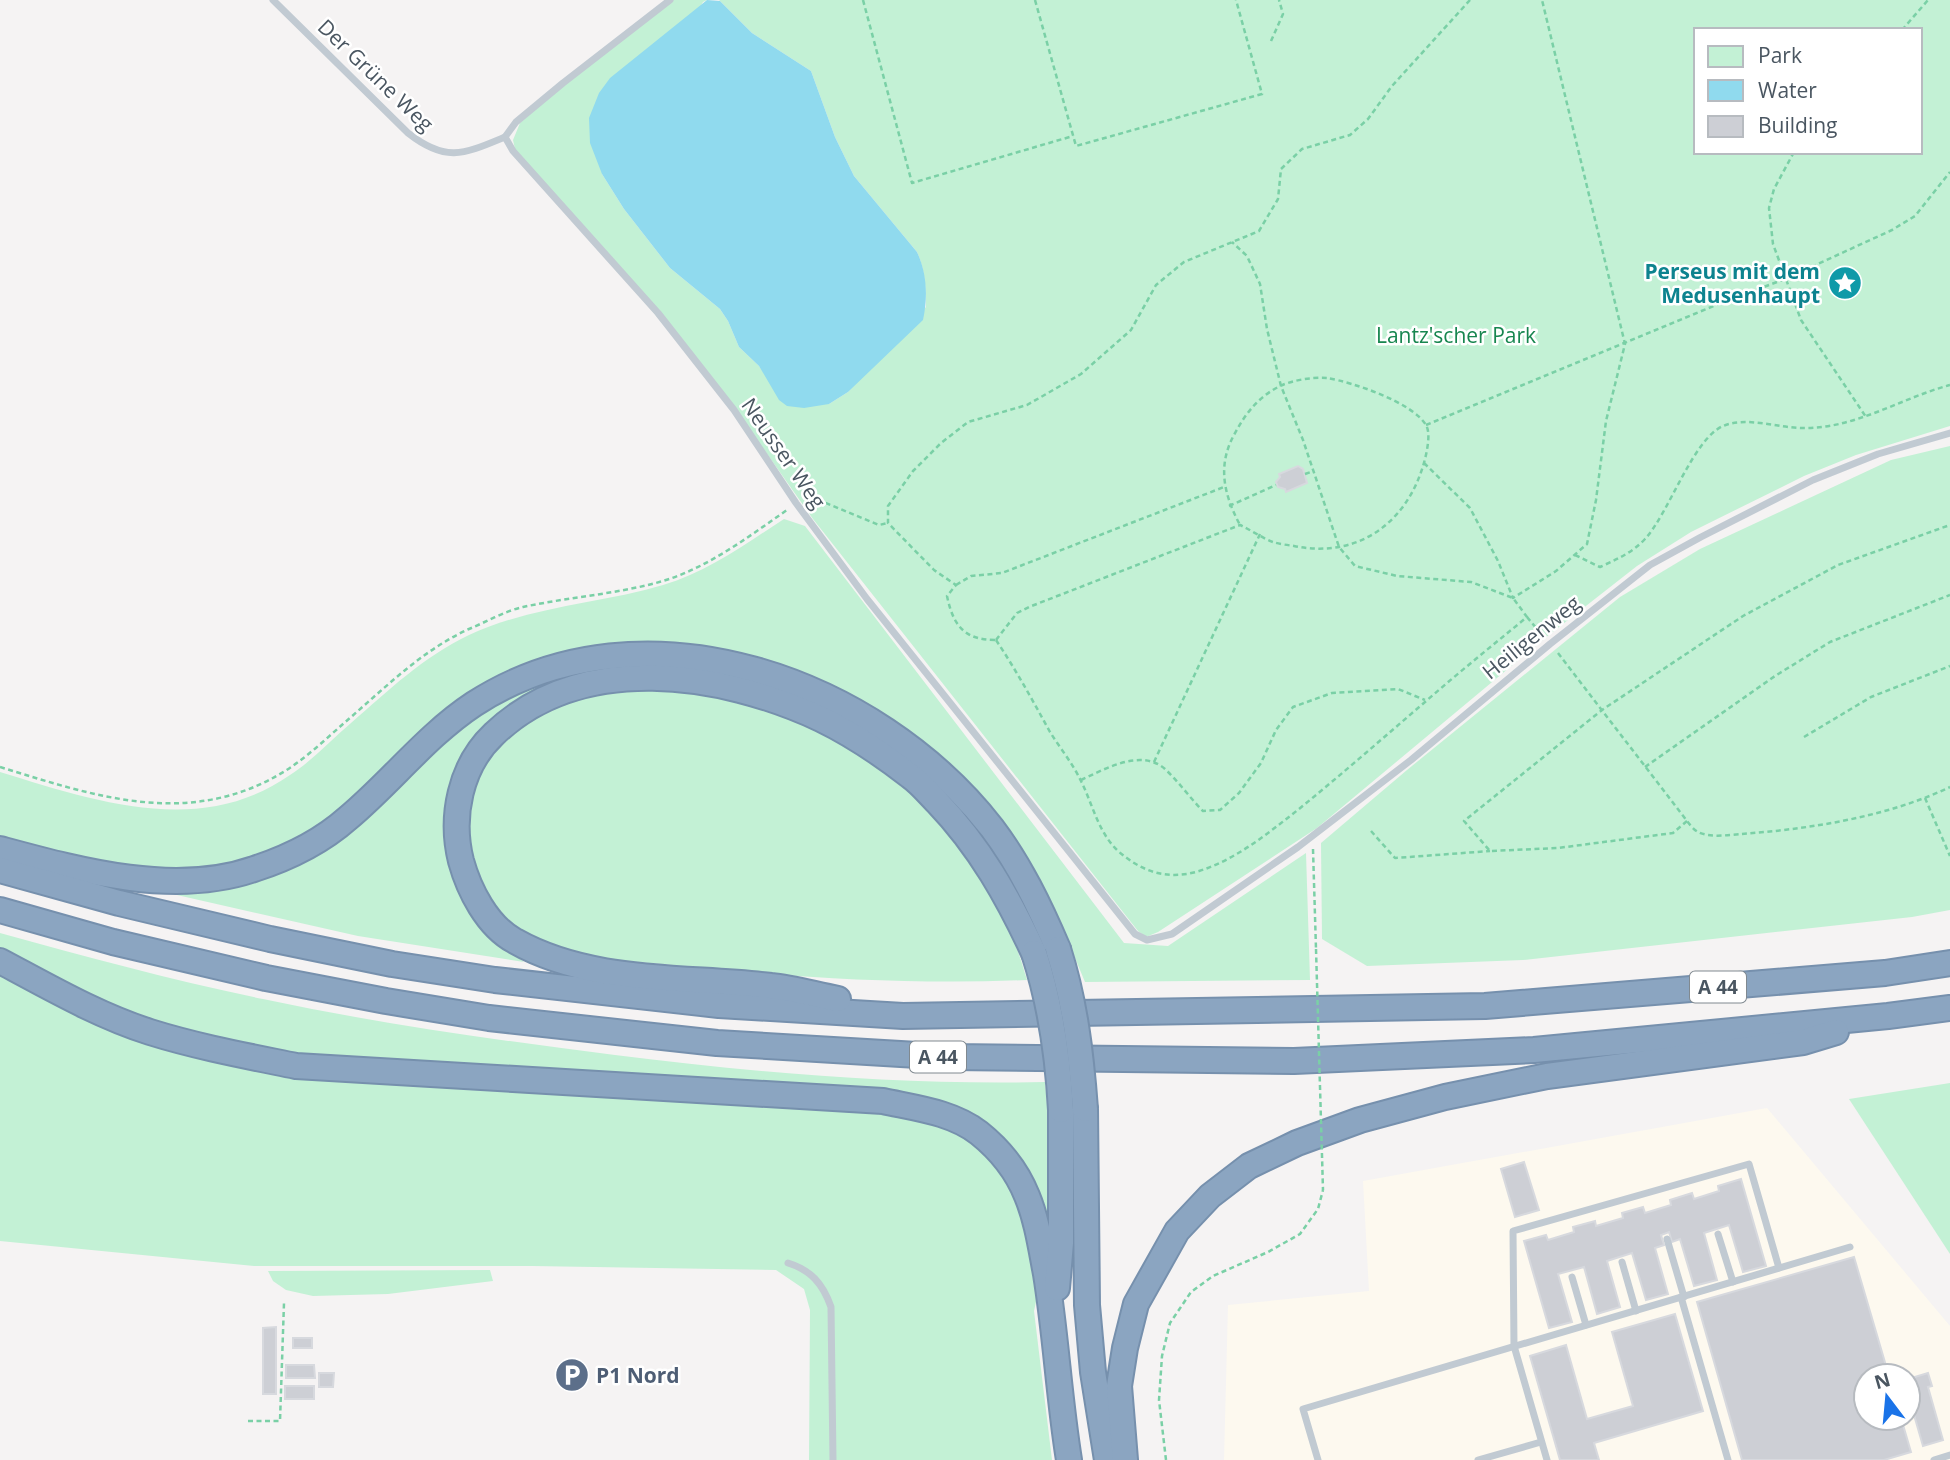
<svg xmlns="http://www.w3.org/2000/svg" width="1950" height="1460" font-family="'Open Sans',sans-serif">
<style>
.commercial{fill:#fdf9ef;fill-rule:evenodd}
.green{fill:#c3f1d5;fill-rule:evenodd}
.water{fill:#90daee}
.building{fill:#cdcfd5;stroke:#d7d9de;stroke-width:2}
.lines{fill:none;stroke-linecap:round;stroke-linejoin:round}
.motorway-casing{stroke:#7690ad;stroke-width:28}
.path{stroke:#7ad0a6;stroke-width:2.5;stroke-dasharray:5 3.5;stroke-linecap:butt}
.service{stroke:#c1cad2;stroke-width:7}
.motorway{stroke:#8ba5c1;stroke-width:24}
.motorway-bridge-casing{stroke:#7690ad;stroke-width:28;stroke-linecap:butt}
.path-bridge{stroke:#7ad0a6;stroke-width:2.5;stroke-dasharray:5 3.5;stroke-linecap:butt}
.motorway-bridge{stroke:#8ba5c1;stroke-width:24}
.labels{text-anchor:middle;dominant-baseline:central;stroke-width:5;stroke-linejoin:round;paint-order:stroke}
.shield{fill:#fff;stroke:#808990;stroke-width:2}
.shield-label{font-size:19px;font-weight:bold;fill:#4a5661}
.street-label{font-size:21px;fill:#4a5661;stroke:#fff}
.culture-label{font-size:21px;font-weight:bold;fill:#0d838f;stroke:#fff;text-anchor:end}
.park-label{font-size:21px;fill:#17864f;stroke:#fff}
.service-label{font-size:21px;font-weight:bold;fill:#4e5e75;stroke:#fff;text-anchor:start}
</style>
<rect width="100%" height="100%" fill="#f5f3f3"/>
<path class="commercial" d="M1767 1108 1950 1326V1460H1224L1228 1305 1369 1291 1363 1181ZM1866 1376H1908V1418H1866Z"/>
<g class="green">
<path d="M673 0H707L703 2 602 174 624 209 670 268 720 309 728 321 739 347 759 366 768 379 829 404 848 392 926 307C926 288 925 269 917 252L854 176 835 137 811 71 752 33 719 0H1950V426L1856 455 1804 476 1691 532 1637 566 1545 638 1317 828 1158 932 1146 937 1138 931 813 519 736 410 515 149 513 140 520 123 565 83ZM1696 30H1920V152H1696Z"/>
<polygon points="1950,446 1950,910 1912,917 1523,960 1367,966 1322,939 1321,843 1407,770 1620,597 1700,549 1891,460"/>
<path d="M784 519 805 526 1124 943 1168 946 1306 853 1310 980 1085 982 1055 910 1015 846 972 789 903 727 845 693 781 667 714 649H583L524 667 369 786 321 827 287 848 246 861 201 869 143 868 95 862 0 838V772C95 801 200 838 290 775 312 761 331 740 351 723 389 690 423 657 469 635 531 606 599 604 663 585 708 572 745 544 784 519Z"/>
<polygon points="549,682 511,703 489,723 445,827 448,862 459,893 474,917 493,939 524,962 358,936 155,890 224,888 415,768 473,718 529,688"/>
<path d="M621 689C742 687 848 727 933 815 950 832 969 851 981 872 1002 906 1016 942 1027 980 905 985 782 977 662 964 628 961 588 961 557 949 540 942 520 932 507 919 477 890 457 827 474 787 505 718 552 703 621 689Z"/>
<path d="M0 933C87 957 175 981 263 999 380 1024 497 1040 615 1055 758 1073 901 1085 1045 1082L1050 1136 1052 1228 1034 1311 1052 1460H809L810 1310 804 1289 776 1270 532 1266H254L0 1241Z"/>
<polygon points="1950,1083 1950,1254 1849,1099"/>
<polygon points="490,1270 493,1281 388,1294 313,1296 286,1290 273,1281 268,1271"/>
</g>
<path class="water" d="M707 0 720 1 752 33 811 71 835 137 854 176 917 252C927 273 928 297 923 320L848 392 829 404 804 408 787 406 779 400 759 366 739 347 728 321 720 309 670 268 624 209 602 174 590 143 589 118 599 93 610 78Z"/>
<g class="building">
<polygon points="1298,466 1303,469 1307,483 1286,492 1285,489 1278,487 1276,482 1280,477 1279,474"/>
<polygon points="1527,636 1534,644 1509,665 1502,656"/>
<polygon points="1524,1162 1539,1210 1515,1217 1501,1169"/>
<polygon points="1741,1179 1766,1266 1743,1272 1729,1225 1704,1233 1717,1280 1694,1286 1680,1239 1672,1242 1669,1232 1661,1235 1664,1245 1655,1248 1668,1294 1646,1300 1632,1253 1607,1261 1620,1307 1597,1314 1584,1267 1558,1274 1572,1322 1549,1328 1524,1241 1546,1235 1548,1240 1574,1232 1573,1227 1595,1221 1596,1226 1623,1218 1622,1213 1643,1207 1645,1213 1671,1205 1670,1200 1692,1193 1694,1199 1719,1191 1718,1186"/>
<polygon points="1854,1257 1889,1376 1866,1376 1866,1418 1901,1418 1911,1452 1884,1460 1742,1460 1697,1302"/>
<polygon points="1675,1314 1703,1411 1594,1443 1599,1460 1560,1460 1530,1356 1566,1345 1587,1419 1633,1406 1612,1332"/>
<polygon points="276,1327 276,1394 263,1394 263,1328"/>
<rect x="293" y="1338" width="19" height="10"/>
<polygon points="286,1365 314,1365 315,1378 286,1378"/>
<polygon points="319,1373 334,1373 333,1387 319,1387"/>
<polygon points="1928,1373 1932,1386 1928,1387 1943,1440 1923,1446 1908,1394 1908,1379"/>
<rect x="285" y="1386" width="29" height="13"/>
</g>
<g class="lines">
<g class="motorway-casing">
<g id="motorway">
<path d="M0 849C78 870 174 897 254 869 288 858 321 842 348 818 391 782 427 735 474 704 643 595 876 679 992 828 1020 865 1040 907 1058 949"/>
<polyline points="0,870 119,903 270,939 392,964 495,980 719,1005 903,1016 1485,1006 1885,973 1950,963"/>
<polyline points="0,910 113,942 266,978 386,1001 489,1018 717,1043 951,1057 1294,1061 1534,1050 1888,1016 1950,1008"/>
<path d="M0 961C49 987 97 1015 150 1032 198 1047 247 1056 296 1066L883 1101C915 1108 952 1112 979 1133 999 1149 1017 1171 1027 1196 1037 1220 1041 1248 1046 1274 1056 1336 1059 1398 1069 1460"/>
<path d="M838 999C816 995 793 988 771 986 686 976 591 984 515 941 487 926 469 890 461 861 450 817 460 766 494 734 581 651 720 672 821 719 852 734 883 755 910 776 920 783 928 793 937 802 980 847 1008 897 1034 953"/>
<polyline points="1085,1109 1087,1305 1093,1372 1107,1460"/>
<polyline points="1057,1288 1061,1243 1061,1110"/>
<polyline points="1125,1460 1119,1386 1125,1348 1136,1304 1177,1231 1210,1196 1249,1166 1297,1143 1360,1120 1445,1097 1547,1076 1803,1042 1836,1032"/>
</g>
</g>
<g class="path">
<polyline points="863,0 912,183 1073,136"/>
<polyline points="1035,0 1076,146 1262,94 1236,0"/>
<polyline points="1902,30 1928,0"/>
<polyline points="1271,41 1283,14 1279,0"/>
<polyline points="1794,152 1774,189 1769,208 1773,244 1801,320 1866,417"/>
<polyline points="1426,425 1716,305 1785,279 1892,230 1915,216 1950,172"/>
<polyline points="1424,463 1470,508 1498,561 1513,598 1556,571 1587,544 1596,500 1606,421 1625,344 1542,0"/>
<polyline points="1305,474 1314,471"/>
<polyline points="809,502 821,501 879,525 888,523"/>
<polyline points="1229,506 1276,485"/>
<path d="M1575 555 1600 567C1617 559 1632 553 1645 539 1669 513 1693 439 1723 426 1746 416 1778 428 1803 428 1855 429 1901 398 1950 385"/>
<polyline points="956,585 971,576 1002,573 1224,487"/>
<polyline points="1527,617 1542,635"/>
<path d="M995 640C964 640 953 625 947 596L956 585 934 570 888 523V506L913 471 941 443 968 422 1027 405 1081 374 1131 330 1156 285 1184 262 1259 231 1278 199 1281 169 1302 149 1350 135 1368 119 1392 86 1470 0"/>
<path d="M996 640C1016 670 1033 701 1050 732 1060 748 1073 764 1081 781 1093 805 1098 832 1118 851 1141 871 1165 880 1196 872 1236 860 1267 834 1299 809 1342 774 1383 738 1425 702 1458 673 1493 645 1527 617L1513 598 1471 582 1397 576 1355 566 1339 547 1303 440 1281 386 1267 329 1260 284 1247 256 1232 242"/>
<path d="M996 640 1017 613 1029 607 1240 525C1251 530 1262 538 1273 542 1279 544 1287 545 1294 546 1363 560 1414 517 1427 450 1428 443 1430 432 1426 425 1412 402 1352 382 1327 378 1312 377 1293 380 1280 386 1258 397 1245 414 1234 435 1217 466 1224 495 1240 525"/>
<path d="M1558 653 1687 821C1690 825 1694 830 1698 832 1710 838 1728 835 1741 834 1810 829 1887 817 1950 787"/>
<polyline points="1804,737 1871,697 1950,666"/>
<polyline points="1154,762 1260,534"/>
<path d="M0 767C97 797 191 829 285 771 309 756 330 735 351 717 388 685 423 650 469 629 486 622 505 611 523 607 569 597 618 594 663 581 709 567 748 537 787 510"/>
<polyline points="1645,767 1775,676 1830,642 1950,595"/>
<path d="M1081 780C1105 769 1141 748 1165 769 1179 782 1190 798 1203 811L1220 810 1239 793 1261 763 1276 730 1293 707 1332 693 1398 689 1425 700"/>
<polyline points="1925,798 1950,856"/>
<polyline points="1687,821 1673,833 1558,848 1490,851 1464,821 1602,710 1743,616 1838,565 1950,525"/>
<polyline points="1371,831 1395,858 1490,851"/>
<polyline points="1313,849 1316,949"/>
<polyline points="248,1421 280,1421 284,1303"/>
<polyline points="1166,1460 1159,1400 1162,1356 1170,1323 1191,1292 1213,1276 1268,1252 1300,1234 1318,1209 1323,1190"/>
</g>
<g class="service">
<path d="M273 0 408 133C446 163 464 154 505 137"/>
<polyline points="670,0 563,83 516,122 505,137 513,151 658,313 734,410 796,503 867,599 1135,934 1147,940 1172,934 1298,847 1411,760 1550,644 1650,565 1701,537 1813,480 1878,454 1950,433"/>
<polyline points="1718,1234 1733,1282"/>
<polyline points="1667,1239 1684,1297"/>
<polyline points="1622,1262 1636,1311"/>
<path d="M788 1263C811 1270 823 1284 831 1307L833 1460"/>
<polyline points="1572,1277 1586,1325"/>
<polyline points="1681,1297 1728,1460"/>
<polyline points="1318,1460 1303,1409 1850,1247"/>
<polyline points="1478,1460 1541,1442"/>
<polyline points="1547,1460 1514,1346 1513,1231 1749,1164 1779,1268"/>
<polyline points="1934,1460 1950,1455"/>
</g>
<use href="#motorway" class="motorway"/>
<g class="motorway-bridge-casing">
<g id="motorway-bridge">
<path d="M1058 949C1075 1002 1081 1054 1085 1109"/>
<path d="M1034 953C1051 1005 1058 1056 1061 1110"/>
</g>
</g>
<polyline class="path-bridge" points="1316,949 1323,1190"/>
<use href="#motorway-bridge" class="motorway-bridge"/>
</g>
<defs>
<g id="sight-disc" transform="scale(1.75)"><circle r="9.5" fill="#0f9aa8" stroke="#fff"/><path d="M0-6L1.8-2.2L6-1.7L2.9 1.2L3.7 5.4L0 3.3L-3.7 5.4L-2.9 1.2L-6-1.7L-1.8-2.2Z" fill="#fff"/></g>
<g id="parking-disc" transform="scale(1.75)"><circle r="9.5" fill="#5c6f8a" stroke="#fff"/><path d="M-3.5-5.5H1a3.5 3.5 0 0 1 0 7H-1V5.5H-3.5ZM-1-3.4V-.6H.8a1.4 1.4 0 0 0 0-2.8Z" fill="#fff"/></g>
</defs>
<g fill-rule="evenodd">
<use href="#sight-disc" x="1845" y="283"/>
<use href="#parking-disc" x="572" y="1375"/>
</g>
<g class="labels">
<g class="shield">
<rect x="1690" y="971.5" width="56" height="31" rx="5"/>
<rect x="910" y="1041.5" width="56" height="31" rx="5"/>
</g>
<g class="shield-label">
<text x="1718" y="987">A 44</text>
<text x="938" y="1057">A 44</text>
</g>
<g class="street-label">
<text transform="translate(376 75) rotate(44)">Der Grüne Weg</text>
<text transform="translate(784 453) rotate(55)">Neusser Weg</text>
<text transform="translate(1531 637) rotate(-39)">Heiligenweg</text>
</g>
<g class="culture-label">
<text x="1820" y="271">Perseus mit dem<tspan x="1820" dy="24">Medusenhaupt</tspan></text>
</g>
<g class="park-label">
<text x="1456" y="335">Lantz'scher Park</text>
</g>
<g class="service-label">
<text x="596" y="1375">P1 Nord</text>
</g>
</g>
<rect x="1694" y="28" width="228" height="126" fill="#ffffff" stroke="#b7bbc0" stroke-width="2"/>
<rect x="1708" y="46" width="35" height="21" fill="#c3f1d5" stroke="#b7bbc0" stroke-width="2"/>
<text x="1758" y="63" font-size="21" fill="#4a5661">Park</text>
<rect x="1708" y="80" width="35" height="21" fill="#90daee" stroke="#b7bbc0" stroke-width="2"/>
<text x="1758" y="98" font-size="21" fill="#4a5661">Water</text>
<rect x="1708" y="116" width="35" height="21" fill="#cdcfd5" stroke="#b7bbc0" stroke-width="2"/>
<text x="1758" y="133" font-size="21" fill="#4a5661">Building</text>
<g transform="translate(1887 1397) rotate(344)"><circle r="33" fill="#ffffff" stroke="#b7bbc0" stroke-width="2"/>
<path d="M0-5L12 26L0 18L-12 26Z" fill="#1a73e8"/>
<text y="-10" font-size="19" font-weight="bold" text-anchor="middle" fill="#4a5661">N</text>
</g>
</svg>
